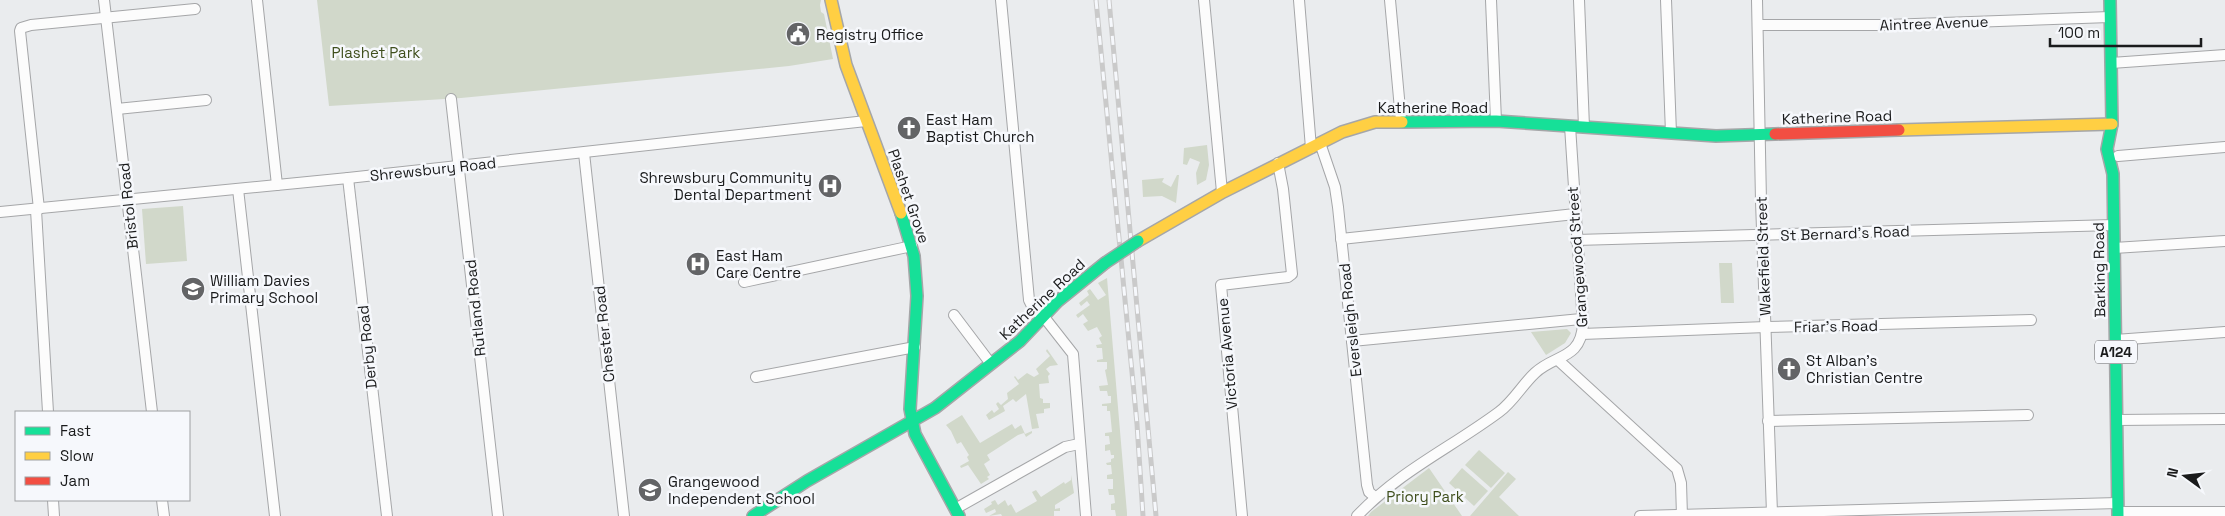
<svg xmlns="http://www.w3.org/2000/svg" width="2225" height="516" font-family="'Space Grotesk',sans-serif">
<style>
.green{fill:#d1d8ca}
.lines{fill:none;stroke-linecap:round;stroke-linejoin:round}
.street-casing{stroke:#a5a6a8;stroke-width:12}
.fast-casing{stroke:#a5a6a8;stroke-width:14}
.slow-casing{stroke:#a5a6a8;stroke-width:14}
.jam-casing{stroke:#a5a6a8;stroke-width:14}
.street{stroke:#fcfcfc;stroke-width:10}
.fast{stroke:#16e098;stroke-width:11}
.slow{stroke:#ffcf43;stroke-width:11}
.jam{stroke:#f24e42;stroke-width:11}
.rail-casing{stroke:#cacaca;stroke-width:5}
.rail{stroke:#f6f8fc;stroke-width:3;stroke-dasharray:9;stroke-linecap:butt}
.fast-bridge-casing{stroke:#a5a6a8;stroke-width:14;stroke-linecap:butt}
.fast-bridge{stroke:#16e098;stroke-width:11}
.labels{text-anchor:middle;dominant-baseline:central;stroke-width:5;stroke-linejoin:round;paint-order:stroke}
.shield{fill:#f6f8fc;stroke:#5c5d5f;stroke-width:1}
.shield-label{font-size:14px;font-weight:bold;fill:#1a1b1c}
.street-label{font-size:15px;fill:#1a1b1c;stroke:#f6f8fc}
.poi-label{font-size:15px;fill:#1a1b1c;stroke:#f6f8fc;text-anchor:start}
.park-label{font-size:15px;fill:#3f4f1d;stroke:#f6f8fc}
</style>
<rect width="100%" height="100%" fill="#eaecee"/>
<g class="green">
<polygon points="317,0 821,0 820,5 821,12 824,14 833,59 789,66 461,98 329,106"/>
<polygon points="1207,145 1209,165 1206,180 1197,185 1196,173 1200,162 1190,158 1187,165 1183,164 1184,148"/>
<polygon points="1177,175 1179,175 1176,203 1162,196 1143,197 1142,180 1164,178 1162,182 1171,187"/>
<polygon points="183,206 187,261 146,264 142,209"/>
<polygon points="1719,263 1732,263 1734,303 1721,303"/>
<polygon points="1107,278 1127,513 1127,516 1116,516 1115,510 1111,510 1111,504 1115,503 1114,495 1109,495 1108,489 1113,489 1113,479 1107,479 1107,475 1112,474 1111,465 1107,465 1106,463 1111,462 1111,459 1114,458 1114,455 1111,455 1110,450 1105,451 1105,445 1110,444 1109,436 1105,436 1105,433 1112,432 1110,411 1107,411 1107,406 1102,406 1102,404 1111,403 1111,396 1108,396 1107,391 1100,391 1099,386 1108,385 1105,370 1107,369 1107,362 1097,362 1097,360 1103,359 1102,348 1097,348 1096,345 1102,344 1099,338 1102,336 1097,327 1088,331 1083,324 1088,321 1083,314 1078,318 1076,315 1090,305 1087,301 1081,306 1079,303 1089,295 1087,291 1090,289 1098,300 1106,295 1098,283"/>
<polygon points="1567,329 1571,333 1565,343 1546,355 1531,332"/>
<polygon points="1047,349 1058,365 1050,366 1046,369 1050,374 1048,376 1049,383 1039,384 1040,398 1043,399 1043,403 1050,403 1050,408 1044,409 1044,413 1036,414 1039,428 1032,429 1026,394 1016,402 1013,399 1003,406 1005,411 989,420 986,415 992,410 994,413 999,409 996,404 998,402 1001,405 1008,399 1007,393 1019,384 1014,377 1015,376 1018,380 1027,373 1034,377 1039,374 1036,369 1050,356 1046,351"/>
<polygon points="962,415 980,443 1012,424 1015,429 1021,425 1025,434 1032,431 1032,433 1026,437 1024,433 1018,435 987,455 990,460 984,464 990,475 987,477 989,479 981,484 968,465 961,468 960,466 969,461 967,457 969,455 961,442 957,444 951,431 946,425"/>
<polygon points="1479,450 1505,473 1491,488 1465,465"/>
<polygon points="1429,468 1462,516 1368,516 1371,512"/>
<polygon points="1462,468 1488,491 1474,506 1449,483"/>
<polygon points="1508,472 1516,479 1499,497 1519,516 1470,516"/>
<polygon points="1071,475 1074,493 1055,505 1055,509 1060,508 1060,511 1054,511 1054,516 1002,516 1001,514 989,516 996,512 995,509 986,513 984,509 992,504 991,502 995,500 998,505 1005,500 1008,506 1011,504 1016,513 1037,501 1032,492 1036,490 1041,497 1064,482 1065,484 1071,480"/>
</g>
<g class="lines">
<g class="street-casing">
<g id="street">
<polyline points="104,0 152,412"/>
<polyline points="257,0 277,185"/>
<polyline points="1001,0 1029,300 1032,306 1043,318"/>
<polyline points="1204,0 1222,192"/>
<polyline points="1299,0 1311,148"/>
<polyline points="1390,0 1401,120"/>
<polyline points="1491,0 1496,121"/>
<polyline points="1579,0 1584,127"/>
<polyline points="1666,0 1671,133"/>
<polyline points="1757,0 1761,201 1772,513"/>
<polyline points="1758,25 1887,25 2110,17"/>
<polyline points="2111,63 2225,55"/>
<polyline points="451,99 498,516"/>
<polyline points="117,109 206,100"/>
<polyline points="1320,143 1335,187 1338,207 1367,485 1369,492 1375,497"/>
<polyline points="584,153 624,516"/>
<polyline points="2118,156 2225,147"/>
<polyline points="348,178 387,516"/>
<polyline points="238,189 275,516"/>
<polyline points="39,209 20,31 21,28 31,25 195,9"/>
<polyline points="36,210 48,412"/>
<polyline points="0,212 348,178 866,121"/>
<polyline points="1341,239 1575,214"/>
<polyline points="1576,240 2114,225"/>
<polyline points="2114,248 2225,241"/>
<polyline points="744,282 912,246"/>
<polyline points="954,315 991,364"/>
<polyline points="1044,317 1073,354 1086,516"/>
<polyline points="1582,334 1766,327 2031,320"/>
<polyline points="2115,340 2225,332"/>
<polyline points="1352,341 1581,319"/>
<polyline points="1558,360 1677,469 1681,483 1682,516"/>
<polyline points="756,377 915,347"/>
<polyline points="2117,420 2225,419"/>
<polyline points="1768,421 2028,415"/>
<polyline points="53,500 54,516"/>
<polyline points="162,500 164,516"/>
<polyline points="955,509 1065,447 1079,444"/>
<polyline points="2118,512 2225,512"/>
<polyline points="1242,516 1221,285 1288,277 1292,274 1283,189 1278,163"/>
<path d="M1357 516C1401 470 1449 449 1499 412 1513 402 1522 385 1535 373 1555 354 1581 360 1583 324L1570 126"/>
<polyline points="1640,516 2118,503"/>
</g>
</g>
<g class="fast-casing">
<g id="fast">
<polyline points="2110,0 2112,124 2107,149 2113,174 2118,516"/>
<polyline points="1402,122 1496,121 1716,136 1775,134"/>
<polyline points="901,213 914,256 917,296 910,409 915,434 959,516"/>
<polyline points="753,516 807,481 935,408 1020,341 1058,301 1105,263"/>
</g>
</g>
<g class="slow-casing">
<g id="slow">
<polyline points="831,0 846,65 901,213"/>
<polyline points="1899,130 2112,124"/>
<polyline points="1138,241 1223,192 1342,132 1375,122 1402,122"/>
</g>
</g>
<g class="jam-casing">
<polyline id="jam" points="1775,134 1899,130"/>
</g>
<use href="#street" class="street"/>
<use href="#fast" class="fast"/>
<use href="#slow" class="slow"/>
<use href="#jam" class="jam"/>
<g class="rail-casing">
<g id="rail">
<polyline points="1096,0 1137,424 1143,516"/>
<polyline points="1109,0 1156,516"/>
</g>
</g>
<use href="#rail" class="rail"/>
<g class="fast-bridge-casing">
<polyline id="fast-bridge" points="1105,263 1138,241"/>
</g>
<use href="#fast-bridge" class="fast-bridge"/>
</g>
<defs>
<g id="civic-disc" transform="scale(1.25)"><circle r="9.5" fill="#636466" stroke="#f6f8fc"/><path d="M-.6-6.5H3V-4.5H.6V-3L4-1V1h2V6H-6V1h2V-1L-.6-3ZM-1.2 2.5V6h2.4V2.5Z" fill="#fff"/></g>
<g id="church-disc" transform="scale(1.25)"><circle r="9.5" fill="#636466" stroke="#f6f8fc"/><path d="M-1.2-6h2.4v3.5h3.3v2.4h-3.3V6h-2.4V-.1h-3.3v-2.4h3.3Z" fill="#fff"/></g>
<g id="hospital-disc" transform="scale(1.25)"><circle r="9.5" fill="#636466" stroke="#f6f8fc"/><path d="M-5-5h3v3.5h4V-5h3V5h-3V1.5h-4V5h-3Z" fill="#fff"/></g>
<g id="school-disc" transform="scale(1.25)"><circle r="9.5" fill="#636466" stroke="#f6f8fc"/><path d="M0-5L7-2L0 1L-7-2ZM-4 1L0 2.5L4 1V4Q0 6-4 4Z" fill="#fff"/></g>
</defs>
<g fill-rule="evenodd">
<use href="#civic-disc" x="798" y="34"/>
<use href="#church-disc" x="909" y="128"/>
<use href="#hospital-disc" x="830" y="186"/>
<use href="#hospital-disc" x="698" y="264"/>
<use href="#school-disc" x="193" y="289"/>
<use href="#church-disc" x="1789" y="369"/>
<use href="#school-disc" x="650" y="490"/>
</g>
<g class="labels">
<rect class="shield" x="2095" y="340.5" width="42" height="23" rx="4"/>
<g class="shield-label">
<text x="2116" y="352">A124</text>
</g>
<g class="street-label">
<text transform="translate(1934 23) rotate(-2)">Aintree Avenue</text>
<text x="1433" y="107">Katherine Road</text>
<text transform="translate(1837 117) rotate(-2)">Katherine Road</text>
<text transform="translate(433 169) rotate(-6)">Shrewsbury Road</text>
<text transform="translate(909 196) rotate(71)">Plashet Grove</text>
<text transform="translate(128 206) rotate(-96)">Bristol Road</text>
<text transform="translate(1845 233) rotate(-2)">St Bernard's Road</text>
<text transform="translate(1763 256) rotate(-92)">Wakefield Street</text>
<text transform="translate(1577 257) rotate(-94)">Grangewood Street</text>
<text transform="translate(2099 270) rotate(-91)">Barking Road</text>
<text transform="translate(1042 299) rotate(-43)">Katherine Road</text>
<text transform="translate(475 308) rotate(-96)">Rutland Road</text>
<text transform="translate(1350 320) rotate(-96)">Eversleigh Road</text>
<text transform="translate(1836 326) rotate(-1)">Friar's Road</text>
<text transform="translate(604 334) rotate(-96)">Chester Road</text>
<text transform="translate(367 347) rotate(-96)">Derby Road</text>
<text transform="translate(1227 354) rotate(-95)">Victoria Avenue</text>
</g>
<g class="poi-label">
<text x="816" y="34">Registry Office</text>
<text x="926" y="119">East Ham<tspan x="926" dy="17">Baptist Church</tspan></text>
<text x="812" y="177" text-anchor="end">Shrewsbury Community<tspan x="812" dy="17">Dental Department</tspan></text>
<text x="716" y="255">East Ham<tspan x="716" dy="17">Care Centre</tspan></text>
<text x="210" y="280">William Davies<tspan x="210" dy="17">Primary School</tspan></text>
<text x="1806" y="360">St Alban's<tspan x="1806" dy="17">Christian Centre</tspan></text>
<text x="668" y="481">Grangewood<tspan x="668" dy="17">Independent School</tspan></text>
</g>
<g class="park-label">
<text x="376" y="52">Plashet Park</text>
<text x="1425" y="496">Priory Park</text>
</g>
</g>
<rect x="15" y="411" width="175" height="90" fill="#f6f8fc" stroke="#9ea0a2"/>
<rect x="25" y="427" width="25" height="8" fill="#16e098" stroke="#9ea0a2"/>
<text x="60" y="436" font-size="15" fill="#1a1b1c">Fast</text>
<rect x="25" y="452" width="25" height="8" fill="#ffcf43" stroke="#9ea0a2"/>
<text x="60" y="461" font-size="15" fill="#1a1b1c">Slow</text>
<rect x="25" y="477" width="25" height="8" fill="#f24e42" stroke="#9ea0a2"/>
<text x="60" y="486" font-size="15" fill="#1a1b1c">Jam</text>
<g transform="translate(2185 476) rotate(285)" stroke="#f6f8fc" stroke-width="4" paint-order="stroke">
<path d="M0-4L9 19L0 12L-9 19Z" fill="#1a1b1c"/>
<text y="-8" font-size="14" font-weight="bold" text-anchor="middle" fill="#1a1b1c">N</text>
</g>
<path d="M2050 38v8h151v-8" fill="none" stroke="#1a1b1c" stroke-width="2.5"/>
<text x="2058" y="38" font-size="15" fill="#1a1b1c" stroke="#f6f8fc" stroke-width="4" paint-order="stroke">100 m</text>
</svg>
